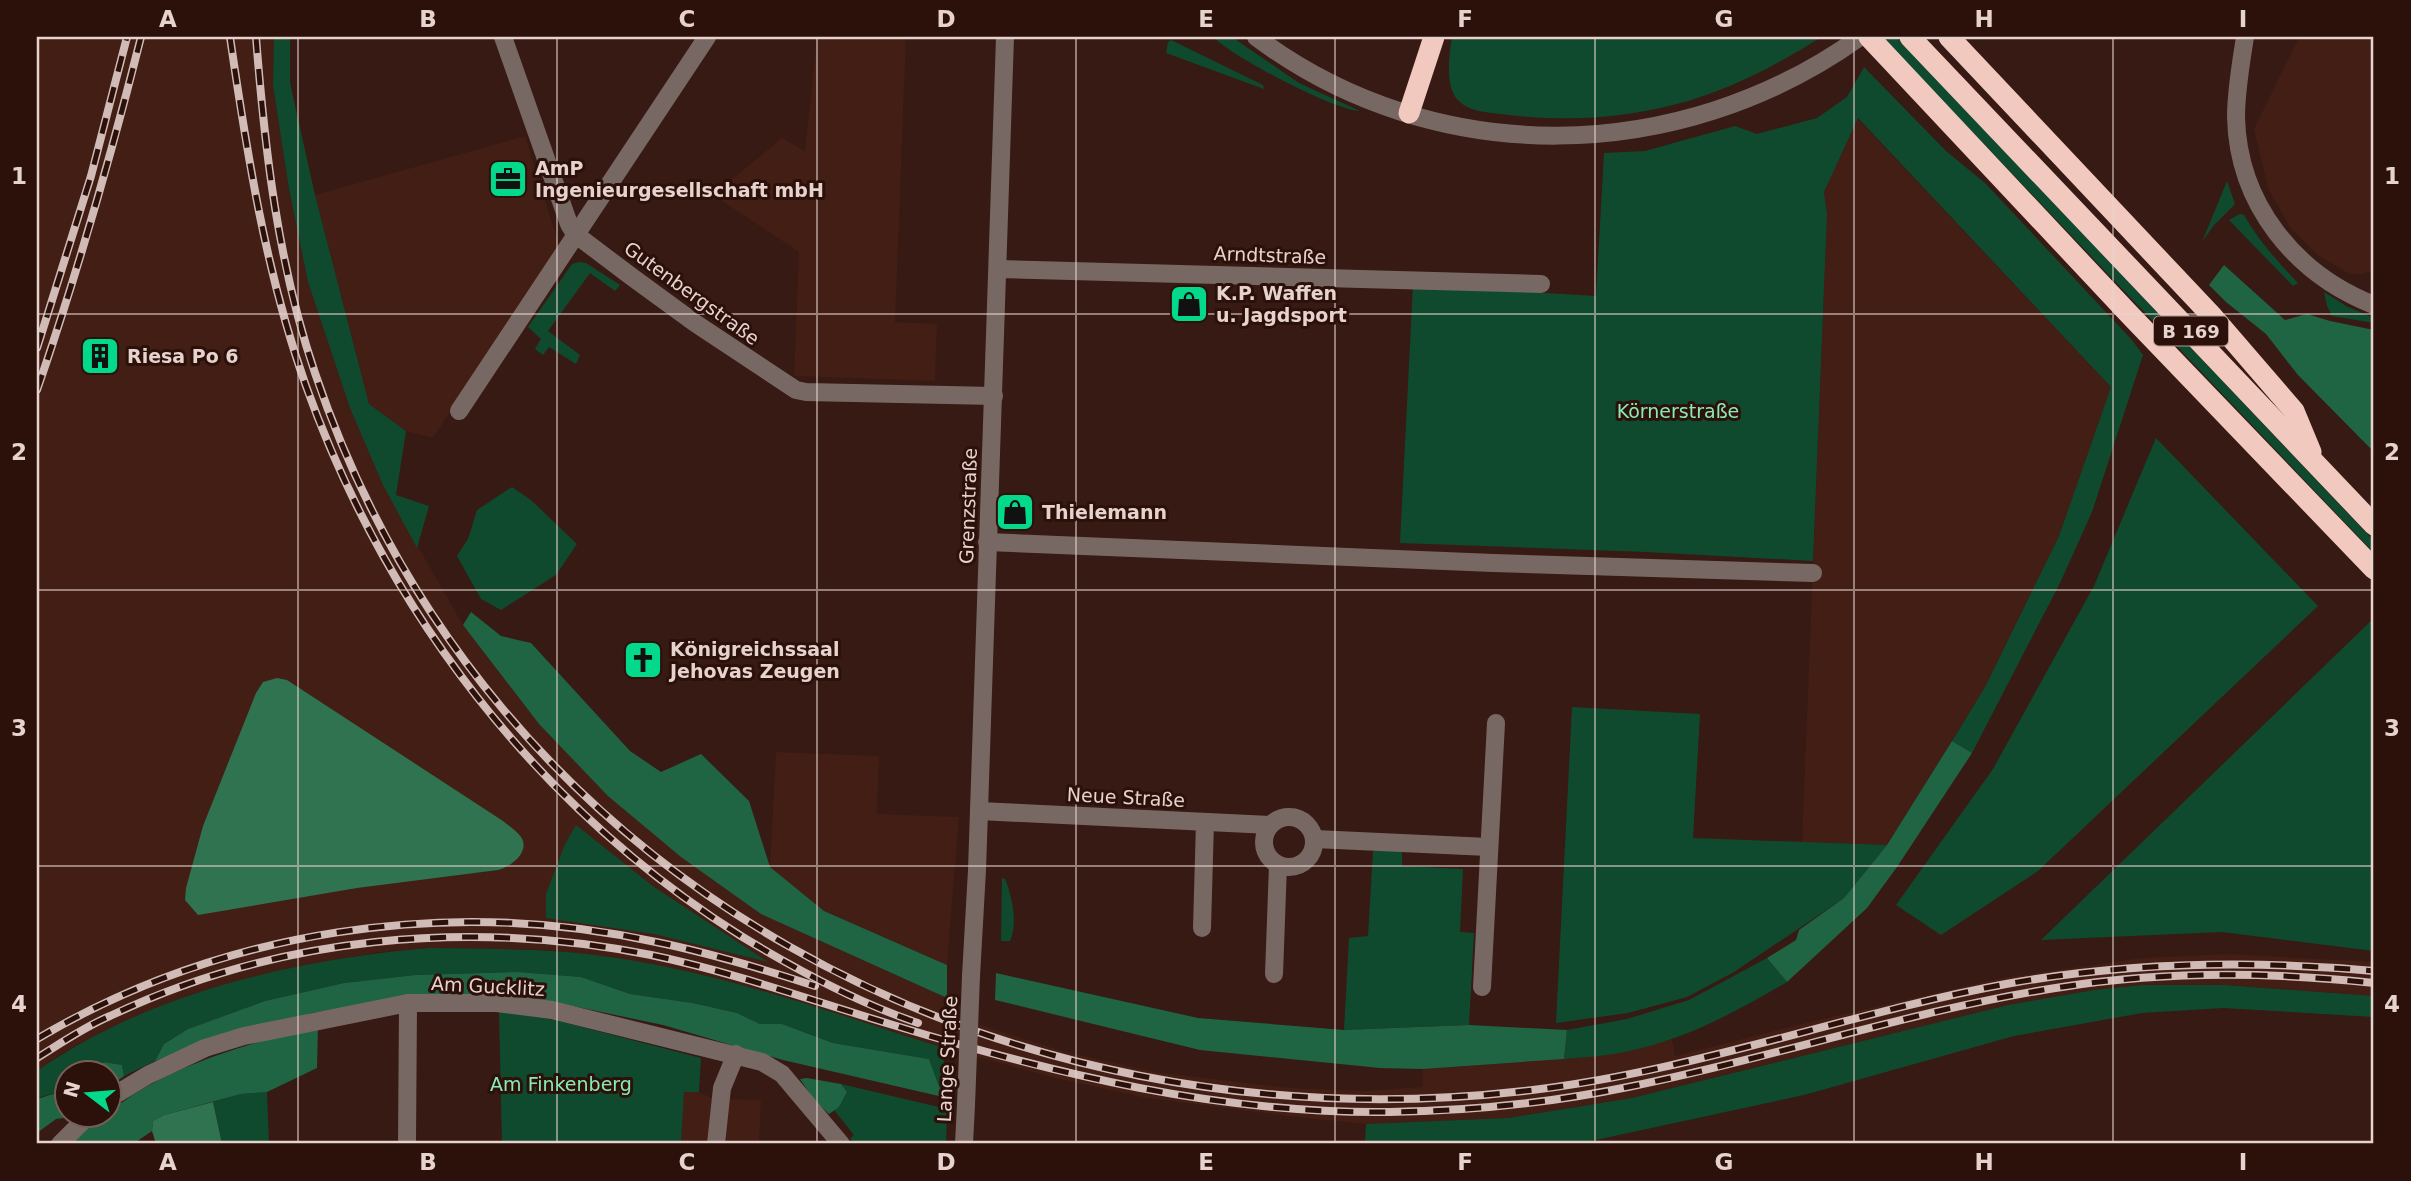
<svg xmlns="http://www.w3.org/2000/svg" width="2411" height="1181" font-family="'DejaVu Sans',sans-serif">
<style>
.built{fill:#421e15}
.green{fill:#0f4a2f}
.forest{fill:#1f6544}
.water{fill:#2f7351}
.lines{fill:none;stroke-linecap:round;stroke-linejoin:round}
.minor{stroke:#786864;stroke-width:18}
.highway{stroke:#f1c9bf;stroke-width:21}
.rail-casing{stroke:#d1bbb6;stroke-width:8}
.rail{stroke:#2c100a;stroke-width:5;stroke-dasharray:16;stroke-linecap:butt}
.minor-bridge{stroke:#786864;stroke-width:18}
.grid{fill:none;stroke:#e7d3ce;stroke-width:2;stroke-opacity:0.55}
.labels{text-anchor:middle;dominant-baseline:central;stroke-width:6;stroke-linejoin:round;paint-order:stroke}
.shield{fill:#2c100a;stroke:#af9893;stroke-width:2}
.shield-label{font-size:18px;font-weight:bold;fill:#e7d3ce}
.poi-label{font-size:19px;font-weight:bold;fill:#e7d3ce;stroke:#2c100a;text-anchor:start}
.street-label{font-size:19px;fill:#e7d3ce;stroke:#2c100a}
.park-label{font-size:19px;fill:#89eab5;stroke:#2c100a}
.neatline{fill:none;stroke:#e7d3ce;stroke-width:2.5}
.grid-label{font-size:23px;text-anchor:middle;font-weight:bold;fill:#e7d3ce}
</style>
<rect width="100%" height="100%" fill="#371a13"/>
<g class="built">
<polygon points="37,37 274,37 273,85 289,189 308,282 350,407 383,485 463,625 539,724 608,795 761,914 947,998 946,1014 1062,1051 1154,1072 1289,1088 1365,1091 1422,1087 1423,1069 1564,1059 1628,1051 1672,1039 1675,1056 1814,1021 2002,978 2142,958 2229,954 2374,962 2374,996 2224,985 2142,985 2094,990 2008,1005 1632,1098 1508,1118 1366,1124 1288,1116 1147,1098 1055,1078 944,1048 728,982 610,957 547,950 429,948 380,952 317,963 223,987 104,1032 61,1054 37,1071"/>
<polygon points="817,37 906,37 895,322 937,324 935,381 794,376 799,252 713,195 782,138 805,151"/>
<polygon points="2299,37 2374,37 2374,266 2369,272 2357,275 2346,272 2318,255 2290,227 2268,188 2254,129"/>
<polygon points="1857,118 2111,387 2059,536 1985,687 1887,845 1802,842 1827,214 1824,192"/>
<polygon points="525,136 559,245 433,438 406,431 369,404 315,195"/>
<polygon points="776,752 879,756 877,814 959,817 947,965 824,911 770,867"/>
<polygon points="684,1092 699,1092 712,1098 709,1144 681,1144"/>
<polygon points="728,1099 761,1100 759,1144 726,1144"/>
</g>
<g class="green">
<polygon points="274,37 290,37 290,83 315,195 369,404 406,431 396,495 429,506 417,548 383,485 350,408 308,282 289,189 273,85"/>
<path d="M1213 37H1232L1299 83 1360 111C1333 110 1233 57 1213 37Z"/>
<path d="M1452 37H1821C1788 58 1754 77 1717 91 1650 117 1572 124 1501 114 1486 112 1468 112 1457 99 1445 85 1449 54 1452 37Z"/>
<polygon points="1882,37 1896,37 2374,541 2374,553"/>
<polygon points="1171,40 1263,85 1264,89 1166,53 1168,42"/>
<polygon points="1864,67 1946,151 1985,183 2132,340 2143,355 2092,512 2060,583 1972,753 1952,741 1985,687 2059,536 2111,387 1858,118 1824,192 1827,214 1813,561 1646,552 1400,543 1413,285 1596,296 1604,153 1645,151 1735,126 1757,134 1817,118 1847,97"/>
<polygon points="2227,181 2235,204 2214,225 2202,242"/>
<path d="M2240 214 2244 215C2259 241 2277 261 2298 283L2293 286 2229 220Z"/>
<polygon points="579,262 586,263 620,285 615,291 590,273 548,331 580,355 576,364 549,347 543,355 535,349 541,339 528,327 572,264"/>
<polygon points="2324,292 2348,307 2374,318 2374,323 2332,316 2327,306"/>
<polygon points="2156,438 2318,606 2038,871 1941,935 1896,905 1993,769 2094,586"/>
<polygon points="512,487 531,500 577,544 556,575 501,610 481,599 457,556 468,539 477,510"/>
<polygon points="2374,618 2374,951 2222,932 2041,940"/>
<polygon points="1572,707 1700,714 1693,838 1887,845 1844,898 1734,972 1687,997 1628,1013 1556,1023"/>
<polygon points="576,825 654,887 768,962 654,934 546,918 546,894 565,844"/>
<polygon points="1373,851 1402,851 1402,866 1463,869 1460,932 1474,933 1469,1025 1344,1030 1349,938 1368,936"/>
<path d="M1002 878 1005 879C1012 896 1018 924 1010 941H1001Z"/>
<path d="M429 948C490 949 550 948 610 957 724 973 835 1014 944 1048L943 1097 929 1059 833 1043 782 1024H760L737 1013 693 1003 630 994 581 977 518 972 415 975 344 983 265 1001 188 1029 164 1044 155 1061 124 1076 122 1065 104 1062 90 1072H66V1090L37 1098V1071C148 993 297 959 429 948Z"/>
<path d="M1767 958 1787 982C1738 1011 1686 1039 1629 1051 1608 1056 1585 1057 1564 1059L1567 1030 1627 1019 1689 1000Z"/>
<polygon points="2142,985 2224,985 2374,996 2374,1017 2223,1008 2142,1013 2014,1036 1804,1095 1577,1144 1365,1144 1366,1124 1508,1118 1632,1098 2008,1005 2094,990"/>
<polygon points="499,1011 555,1020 701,1058 699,1092 684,1092 681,1144 502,1144"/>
<polygon points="841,1084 947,1109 946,1144 856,1144 850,1139 854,1135 834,1110 839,1107 847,1092"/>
<polygon points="267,1092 269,1144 222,1144 213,1102 241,1094"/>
</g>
<g class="forest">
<polygon points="2224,265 2285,320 2307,314 2330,321 2374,330 2374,452 2298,375 2266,334 2226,302 2209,285"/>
<polygon points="471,612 501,636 531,643 630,751 661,772 701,754 749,801 770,867 824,911 947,965 947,998 761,914 681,857 608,796 539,724 463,625"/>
<polygon points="1952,741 1972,753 1897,867 1867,908 1787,982 1767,958 1796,940 1799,930 1844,898 1887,845"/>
<polygon points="518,972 581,977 630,994 693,1003 737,1013 760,1024 782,1024 833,1043 929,1059 943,1097 783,1060 663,1025 549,1001 405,997 312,1013 155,1061 164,1044 188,1029 265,1001 344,983 415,975"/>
<polygon points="996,973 1198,1018 1344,1030 1469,1025 1567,1030 1564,1059 1423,1069 1380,1068 1200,1050 995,1000"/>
<path d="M318 1025 317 1068 267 1092 241 1094 164 1115 153 1121 152 1131 133 1144H72C83 1134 94 1118 108 1114L109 1112C170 1064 245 1046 318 1025Z"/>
<polygon points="104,1062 122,1065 124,1076 109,1087 108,1072 90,1072"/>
<polygon points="807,1078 841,1084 847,1092 839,1107 829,1114 814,1100 800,1079"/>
<polygon points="66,1090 66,1114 74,1115 71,1117 56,1119 37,1133 37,1099"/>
</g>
<g class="water">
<path d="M277 678 287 680 503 821C509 826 517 831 521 837 531 852 510 867 498 870L357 888 198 915 185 900 186 888 203 826 256 693 263 682Z"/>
<polygon points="213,1102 222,1144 156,1144 152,1131 153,1121 164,1115"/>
</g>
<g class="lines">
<g class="minor">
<polyline points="503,37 569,224 575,234 632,277 695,323 796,390 806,392 994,396"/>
<path d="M1256 37C1435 171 1680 166 1860 37"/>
<path d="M2245 37C2241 63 2236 90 2236 117 2238 204 2295 274 2374 305"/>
<polyline points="998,269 1541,284"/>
<polyline points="459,411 707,37"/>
<polyline points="987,542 1493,563 1813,573"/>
<polyline points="979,811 1270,825"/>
<circle cx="1289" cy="842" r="25"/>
<polyline points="1315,839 1488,847"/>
<polyline points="1202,928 1205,822"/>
<polyline points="1274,974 1278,865"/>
<polyline points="971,976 977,870 1005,37"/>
<polyline points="1482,987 1496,723"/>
<polyline points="108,1099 148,1075 205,1048 244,1036 408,1003 497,1003 552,1010 762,1062 782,1074 841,1144"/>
<polyline points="60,1144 90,1114"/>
<polyline points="407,1144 408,1003"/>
<polyline points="716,1144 722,1088 736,1054"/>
<polyline points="964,1144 966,1105"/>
</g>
<g class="highway">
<polyline points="1869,37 2129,314 2374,569"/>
<polyline points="1910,37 2374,525"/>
<polyline points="1949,37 2213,317 2294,411 2311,452"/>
<polyline points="1409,113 1434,37"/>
</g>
<g class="rail-casing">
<g id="rail">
<path d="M230 37C247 154 266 274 306 386 387 612 537 807 741 936 797 970 856 1002 918 1023"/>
<path d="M256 37C265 152 278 264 315 373 487 885 1003 1150 1524 1091 1688 1073 1844 1014 2006 984 2128 962 2250 960 2374 971"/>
<polyline points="37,348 91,176 127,37"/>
<path d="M37 390C77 274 111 156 141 37"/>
<path d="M37 1039C221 930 447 896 656 942 710 953 763 969 815 986"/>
<path d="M37 1058C61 1043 84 1027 110 1016 278 936 469 919 651 955 733 972 813 1001 893 1025 1055 1074 1219 1114 1389 1112 1469 1111 1550 1103 1628 1087 1774 1058 1915 1009 2062 987 2165 971 2271 972 2374 983"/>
</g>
</g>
<use href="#rail" class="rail"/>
<polyline class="minor-bridge" points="966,1105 971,976"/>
</g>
<path class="grid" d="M298 37V1144M557 37V1144M817 37V1144M1076 37V1144M1335 37V1144M1595 37V1144M1854 37V1144M2113 37V1144M37 314H2374M37 590H2374M37 866H2374"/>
<defs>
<g id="office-square" transform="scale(2.0125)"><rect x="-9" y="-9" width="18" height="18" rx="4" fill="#03d98b" stroke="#2c100a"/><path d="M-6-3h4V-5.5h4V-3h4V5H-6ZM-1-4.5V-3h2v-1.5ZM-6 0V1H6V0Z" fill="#111"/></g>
<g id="shop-square" transform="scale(2.0125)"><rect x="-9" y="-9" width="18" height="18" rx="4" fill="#03d98b" stroke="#2c100a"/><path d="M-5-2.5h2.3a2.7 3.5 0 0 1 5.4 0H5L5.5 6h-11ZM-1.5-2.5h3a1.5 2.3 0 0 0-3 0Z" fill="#111"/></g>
<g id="building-square" transform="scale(2.0125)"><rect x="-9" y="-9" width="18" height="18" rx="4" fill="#03d98b" stroke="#2c100a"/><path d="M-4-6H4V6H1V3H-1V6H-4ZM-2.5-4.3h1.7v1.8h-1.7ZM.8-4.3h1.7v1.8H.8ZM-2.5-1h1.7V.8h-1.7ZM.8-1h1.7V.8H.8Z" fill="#111"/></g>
<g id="church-square" transform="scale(2.0125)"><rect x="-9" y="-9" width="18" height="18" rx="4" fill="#03d98b" stroke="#2c100a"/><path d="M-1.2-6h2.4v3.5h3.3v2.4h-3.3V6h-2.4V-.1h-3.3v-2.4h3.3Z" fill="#111"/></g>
</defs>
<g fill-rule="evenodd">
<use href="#office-square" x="508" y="179"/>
<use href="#shop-square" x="1189" y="304"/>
<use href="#building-square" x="100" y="356"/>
<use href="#shop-square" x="1015" y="512"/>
<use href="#church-square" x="643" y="660"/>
</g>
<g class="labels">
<rect class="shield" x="2154" y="316.5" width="74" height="29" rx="5"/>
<g class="shield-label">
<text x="2191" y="331">B 169</text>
</g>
<g class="poi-label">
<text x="535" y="168">AmP<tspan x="535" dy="22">Ingenieurgesellschaft mbH</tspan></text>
<text x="1216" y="293">K.P. Waffen<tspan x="1216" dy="22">u. Jagdsport</tspan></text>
<text x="127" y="356">Riesa Po 6</text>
<text x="1042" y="512">Thielemann</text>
<text x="670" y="649">Königreichssaal<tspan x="670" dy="22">Jehovas Zeugen</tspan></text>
</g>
<g class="street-label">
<text transform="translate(1270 255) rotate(2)">Arndtstraße</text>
<text transform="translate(692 293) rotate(36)">Gutenbergstraße</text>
<text transform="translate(968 506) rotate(-88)">Grenzstraße</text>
<text transform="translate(1126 797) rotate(3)">Neue Straße</text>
<text transform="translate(488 986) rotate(3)">Am Gucklitz</text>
<text transform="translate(947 1059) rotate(-87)">Lange Straße</text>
</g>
<g class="park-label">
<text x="1678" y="411">Körnerstraße</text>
<text x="561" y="1084">Am Finkenberg</text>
</g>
</g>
<rect width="2411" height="1181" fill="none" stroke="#2c100a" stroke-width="77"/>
<g transform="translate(88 1094) rotate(286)"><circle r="33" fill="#2c100a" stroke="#775e58" stroke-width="2"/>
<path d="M0-5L12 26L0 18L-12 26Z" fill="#03d98b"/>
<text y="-10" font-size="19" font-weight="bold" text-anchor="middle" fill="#e7d3ce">N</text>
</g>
<rect x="38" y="38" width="2334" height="1104" class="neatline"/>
<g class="grid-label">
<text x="168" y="27">A</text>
<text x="428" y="27">B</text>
<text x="687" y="27">C</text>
<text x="946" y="27">D</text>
<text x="1206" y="27">E</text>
<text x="1465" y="27">F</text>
<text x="1724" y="27">G</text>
<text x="1984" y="27">H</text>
<text x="2243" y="27">I</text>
<text x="19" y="184">1</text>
<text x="2392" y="184">1</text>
<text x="19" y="460">2</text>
<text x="2392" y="460">2</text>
<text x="19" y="736">3</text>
<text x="2392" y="736">3</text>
<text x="19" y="1012">4</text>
<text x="2392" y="1012">4</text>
<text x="168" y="1170">A</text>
<text x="428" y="1170">B</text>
<text x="687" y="1170">C</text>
<text x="946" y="1170">D</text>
<text x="1206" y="1170">E</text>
<text x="1465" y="1170">F</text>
<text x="1724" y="1170">G</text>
<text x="1984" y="1170">H</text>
<text x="2243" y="1170">I</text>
</g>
</svg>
